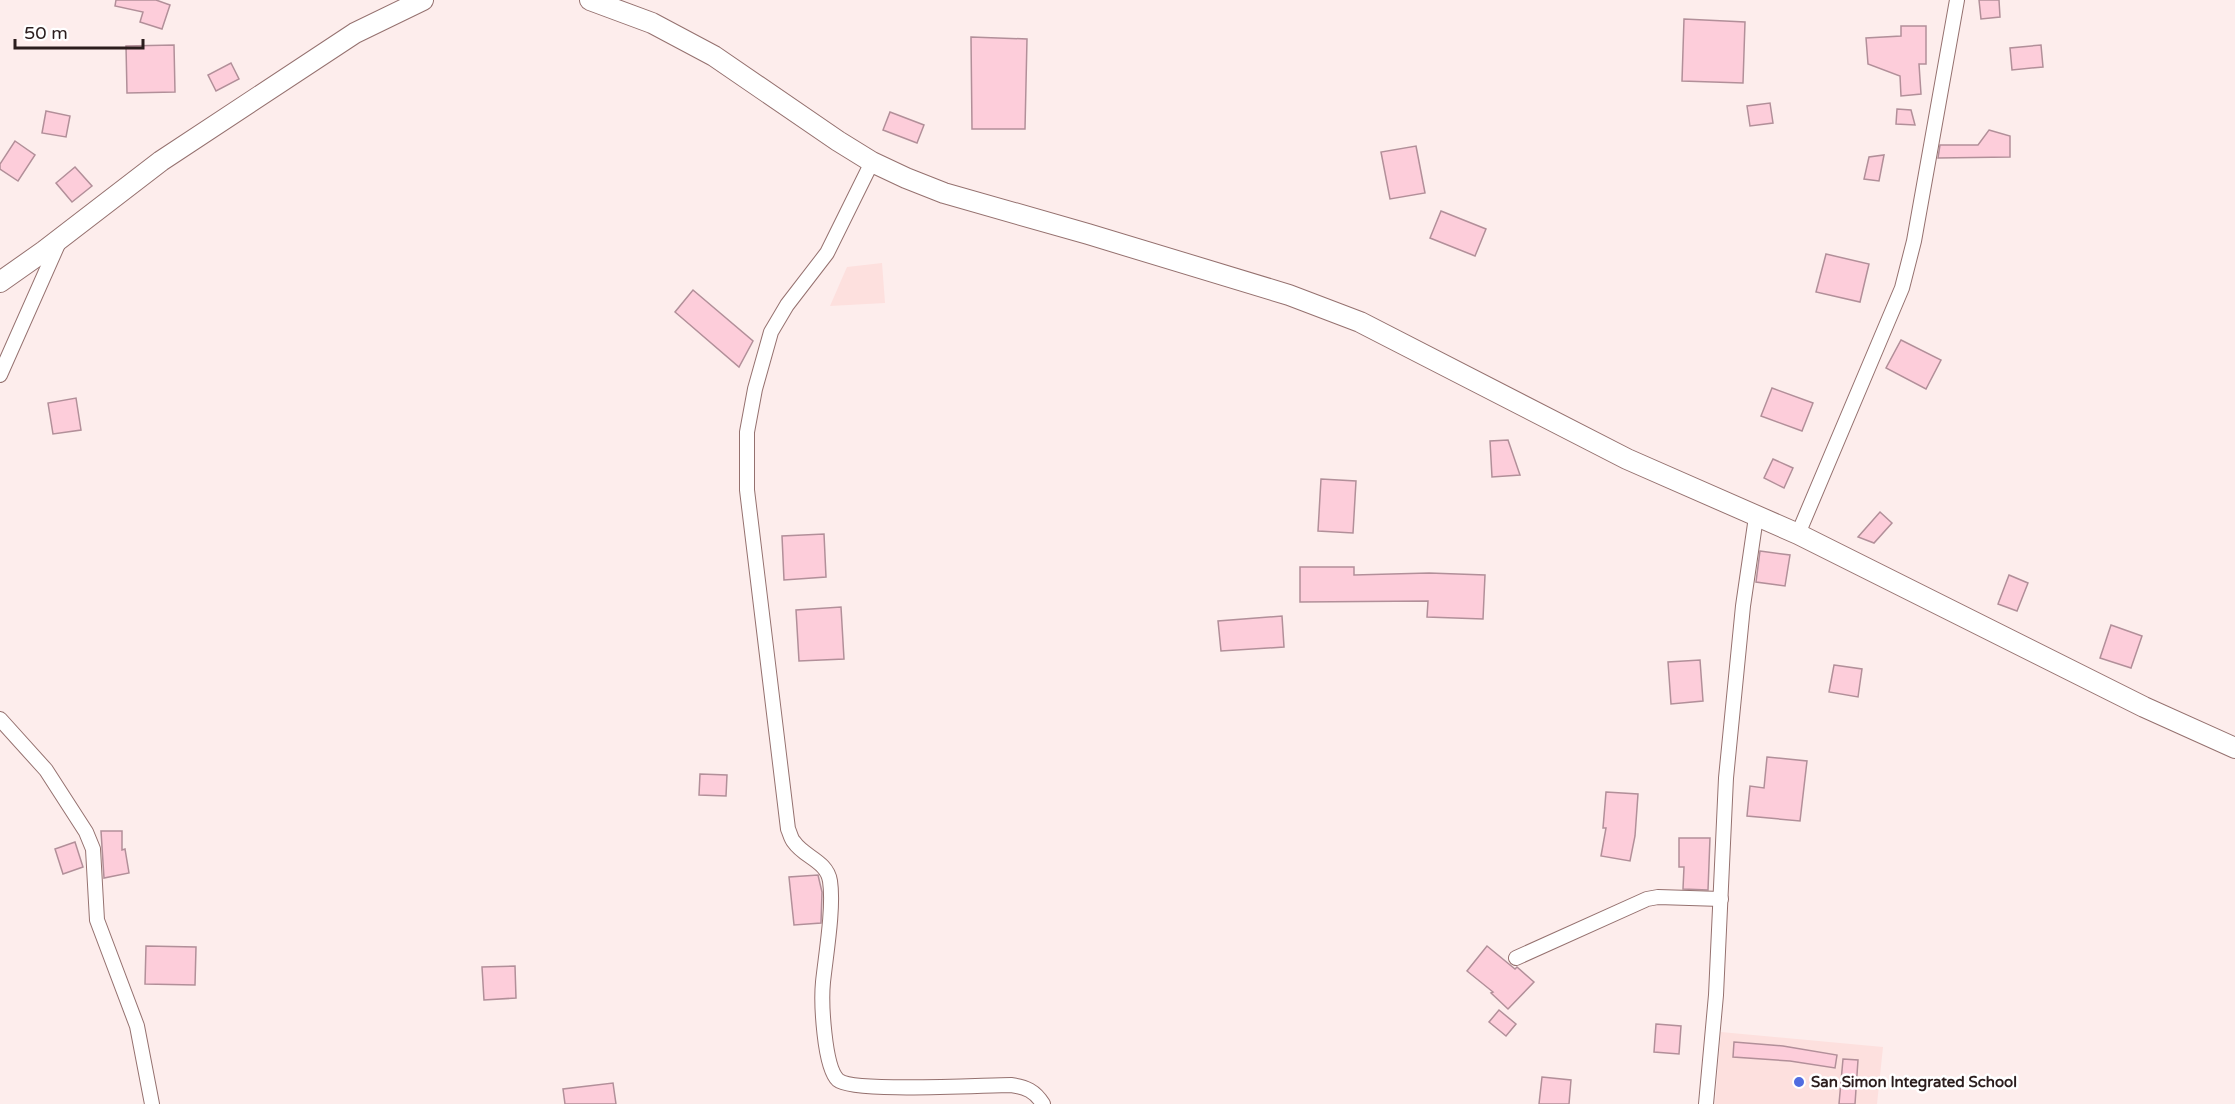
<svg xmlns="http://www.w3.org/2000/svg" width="2235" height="1104" font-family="'Varela Round',sans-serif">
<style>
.built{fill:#fde0de}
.building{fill:#fdcdda;stroke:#b28f99;stroke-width:1.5}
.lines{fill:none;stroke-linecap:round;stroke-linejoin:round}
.street-casing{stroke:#95716f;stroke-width:16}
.secondary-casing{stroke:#95716f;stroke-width:22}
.street{stroke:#fff;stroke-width:14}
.secondary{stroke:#fff;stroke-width:20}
.poi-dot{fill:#506ce0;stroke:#fff;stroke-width:2}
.labels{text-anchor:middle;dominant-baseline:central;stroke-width:5;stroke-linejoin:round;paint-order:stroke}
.poi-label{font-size:15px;font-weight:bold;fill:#2b1d1d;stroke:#fff;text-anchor:start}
</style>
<rect width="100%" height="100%" fill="#fdedec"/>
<g class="built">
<polygon points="882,263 885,303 830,306 847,267"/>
<polygon points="1721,1032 1883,1047 1877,1104 1715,1104"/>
</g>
<g class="building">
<polygon points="116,0 156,0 170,5 162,29 140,22 143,12 115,6"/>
<polygon points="1979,0 1999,0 2000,17 1981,19"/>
<polygon points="1684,19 1745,22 1743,83 1682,81"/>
<polygon points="1901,26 1926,26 1926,64 1919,64 1921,94 1901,96 1900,76 1868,64 1866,38 1901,36"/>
<polygon points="971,37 1027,39 1025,129 972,129"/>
<polygon points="174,45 175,92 127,93 126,46"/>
<polygon points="2041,45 2043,67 2012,70 2010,48"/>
<polygon points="231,63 239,79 216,91 208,75"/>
<polygon points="1770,103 1773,123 1750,126 1747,106"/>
<polygon points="1897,109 1911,110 1915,125 1896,124"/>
<polygon points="46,111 70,116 66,137 42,133"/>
<polygon points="890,112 924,125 917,143 883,130"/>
<polygon points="1989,130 2010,136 2010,157 1938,158 1940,145 1978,145"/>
<polygon points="15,141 35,155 18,181 0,169 0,164"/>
<polygon points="1416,146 1425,193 1390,199 1381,152"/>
<polygon points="1884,155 1879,181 1864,179 1869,157"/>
<polygon points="75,167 92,186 72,202 56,183"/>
<polygon points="1441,211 1486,229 1475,256 1430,238"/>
<polygon points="1826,254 1869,264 1860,302 1816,292"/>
<polygon points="693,290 753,341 739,367 675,312"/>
<polygon points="1901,340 1941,360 1926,389 1886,368"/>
<polygon points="1772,388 1813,403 1802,431 1761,416"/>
<polygon points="76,398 81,430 53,434 48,403"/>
<polygon points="1508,440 1520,475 1492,477 1490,441"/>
<polygon points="1773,459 1793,468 1784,488 1764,478"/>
<polygon points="1321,479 1356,481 1353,533 1318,531"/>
<polygon points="1880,512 1892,523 1874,543 1858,537"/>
<polygon points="824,534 826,577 784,580 782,536"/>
<polygon points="1760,551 1790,555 1785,586 1756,582"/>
<polygon points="1300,567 1354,567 1354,575 1429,573 1485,575 1483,619 1427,617 1428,601 1300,602"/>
<polygon points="2009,575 2028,583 2017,611 1998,604"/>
<polygon points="841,607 844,659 799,661 796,610"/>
<polygon points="1282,616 1284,647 1221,651 1218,621"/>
<polygon points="2111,625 2142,636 2131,668 2100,658"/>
<polygon points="1700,660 1703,701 1671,704 1668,662"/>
<polygon points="1834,665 1862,669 1858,697 1829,692"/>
<polygon points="1767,757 1807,761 1800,821 1747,816 1750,786 1764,788"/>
<polygon points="700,774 727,775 726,796 699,795"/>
<polygon points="1606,792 1638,794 1635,836 1630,861 1601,856 1606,828 1603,828"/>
<polygon points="101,831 122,831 122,850 125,849 129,873 104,878"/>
<polygon points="1679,838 1710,838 1708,890 1683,889 1684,867 1679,867"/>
<polygon points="75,842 83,867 63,874 55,849"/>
<polygon points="818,875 822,892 821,923 794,925 789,877"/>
<polygon points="146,946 196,947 195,985 145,984"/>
<polygon points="1487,946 1515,969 1517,967 1534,982 1508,1009 1491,993 1493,992 1467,971"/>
<polygon points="515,966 516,998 484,1000 482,967"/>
<polygon points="1499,1010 1516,1024 1506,1036 1489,1022"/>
<polygon points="1656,1024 1681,1026 1679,1054 1654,1052"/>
<polygon points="1734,1042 1783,1046 1837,1055 1835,1068 1790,1061 1733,1057"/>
<polygon points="1843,1059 1858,1060 1855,1104 1839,1104"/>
<polygon points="1542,1077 1571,1080 1569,1104 1539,1104"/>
<polygon points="613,1083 616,1104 565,1104 563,1089"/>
</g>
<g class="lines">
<g class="street-casing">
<g id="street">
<path d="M872 162 827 253 787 305 771 332 755 389 747 432V490L788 829C790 833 791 839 794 842 804 857 827 861 830 881 834 907 826 954 823 982 821 1002 824 1067 838 1080 853 1093 984 1085 1011 1085 1026 1087 1035 1091 1043 1104"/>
<polyline points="0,375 59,242"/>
<polyline points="1798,534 1902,288 1914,241 1957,0"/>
<polyline points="0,719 46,770 86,832 93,849 97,920 137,1026 152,1104"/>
<polyline points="1516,958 1647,899 1658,897 1721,899"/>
<polyline points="1706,1104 1716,995 1726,778 1743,606 1756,517"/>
</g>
</g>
<g class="secondary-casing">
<g id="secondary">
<polyline points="590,0 652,23 714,56 838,141 872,162 906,178 944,193 1088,234 1289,295 1360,322 1627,459 1798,534 2144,707 2235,748"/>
<polyline points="0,282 44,251 161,161 355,33 423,0"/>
</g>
</g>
<use href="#street" class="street"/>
<use href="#secondary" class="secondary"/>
</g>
<circle class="poi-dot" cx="1799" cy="1082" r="6"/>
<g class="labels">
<g class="poi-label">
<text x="1811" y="1082">San Simon Integrated School</text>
</g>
</g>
<path d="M15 39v9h128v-9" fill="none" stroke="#2b1d1d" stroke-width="3"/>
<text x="24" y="39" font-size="18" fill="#2b1d1d" stroke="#ffffff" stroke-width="4.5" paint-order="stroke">50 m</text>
</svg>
